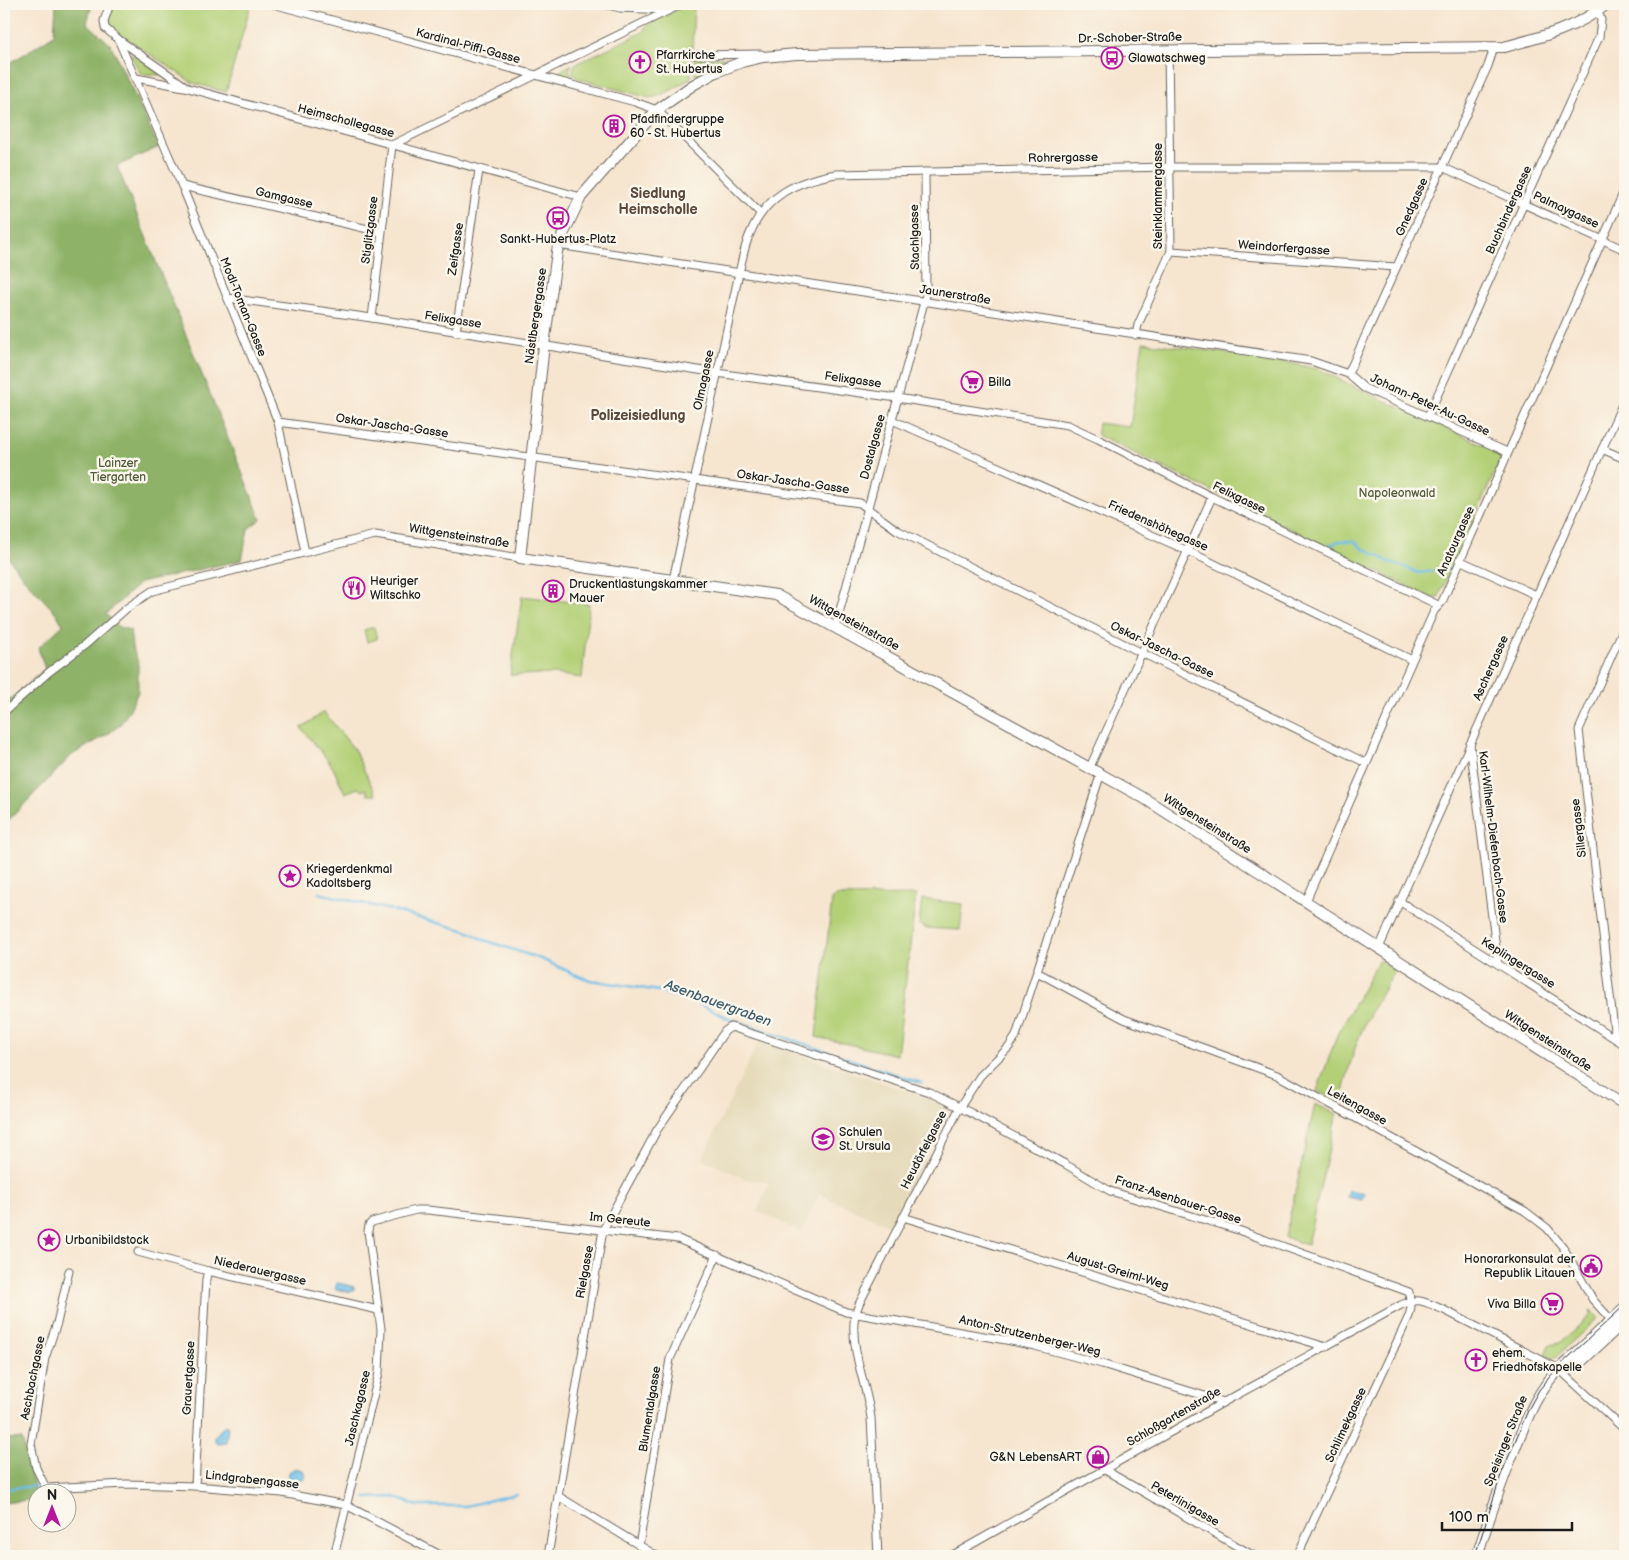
<svg xmlns="http://www.w3.org/2000/svg" width="1629" height="1560" font-family="'Balsamiq Sans',sans-serif">
<style>
.built{fill:#e5daba}
.green{fill:#b3d077;stroke:#68764a}
.forest{fill:#8eb268;stroke:#556742}
.water{fill:#6abce6;stroke:#436c81}
.lines{fill:none;stroke-linecap:round;stroke-linejoin:round}
.stream{stroke:#6abce6;stroke-width:2.5}
.street-casing{stroke:#68625b;stroke-width:9}
.secondary-casing{stroke:#68625b;stroke-width:12}
.street{stroke:#fff;stroke-width:7}
.secondary{stroke:#fff;stroke-width:10}
.tram{stroke:#1c1c1c;stroke-width:1}
.labels{text-anchor:middle;dominant-baseline:central;stroke-width:5;stroke-linejoin:round;paint-order:stroke}
.street-label{font-size:12px;fill:#1c1c1c;stroke:#fbf7ec}
.poi-label{font-size:12px;fill:#1c1c1c;stroke:#fbf7ec;text-anchor:start}
.park-label{font-size:12px;fill:#515b3c;stroke:#fbf7ec}
.neighbourhood-label{font-size:14px;font-weight:bold;fill:#5c493d;stroke:#fbf7ec}
.water-label{font-size:14px;font-style:italic;fill:#3b5c6d;stroke:#fbf7ec}
</style>
<rect width="100%" height="100%" fill="#fbf7ec"/>
<filter id="ink" filterUnits="userSpaceOnUse"><feTurbulence type="fractalNoise" baseFrequency=".02" numOctaves="2"/><feDisplacementMap in="SourceGraphic" scale="10" xChannelSelector="R" yChannelSelector="G"/><feConvolveMatrix kernelMatrix="1 2 1 2 8 2 1 2 1" color-interpolation-filters="sRGB"/></filter>
<filter id="wash" filterUnits="userSpaceOnUse"><feTurbulence type="fractalNoise" baseFrequency=".0096" numOctaves="4" result="noise"/><feDisplacementMap in="SourceGraphic" scale="20" xChannelSelector="R" yChannelSelector="G"/><feGaussianBlur stdDeviation="1.12" result="paint"/><feColorMatrix in="noise" values="0 0 0 0 0 0 0 0 0 0 0 0 0 0 0 0 0 1.4 0 .05"/><feComposite in="paint" operator="in"/></filter>
<g filter="url(#wash)">
<rect width="100%" height="100%" fill="#f6e5cf"/>
<polygon class="built" points="759,1041 919,1095 946,1107 949,1111 890,1226 819,1194 802,1232 757,1211 769,1184 760,1180 748,1180 702,1159"/>
<g class="green">
<path d="M115 4H251L226 92 193 83 114 30C106 22 111 13 115 4Z"/>
<path d="M688 4H694L691 78C678 86 665 96 649 98L577 78C572 73 572 71 575 64L643 32 646 26Z"/>
<polygon points="131,53 160,74 160,75 141,74 130,54"/>
<polygon points="695,58 736,58 737,59 695,76"/>
<polygon points="572,64 569,70 574,80 560,76 557,73"/>
<polygon points="1143,342 1271,359 1318,369 1370,394 1495,450 1499,453 1500,460 1495,472 1438,598 1432,598 1099,436 1097,432 1098,423 1130,427"/>
<polygon points="522,596 589,604 582,678 554,674 510,675"/>
<polygon points="374,627 377,639 367,642 364,630"/>
<polygon points="324,712 354,749 376,795 368,795 366,789 362,791 358,788 345,793 333,768 324,755 301,728"/>
<polygon points="916,895 897,1055 816,1037 832,900 835,896"/>
<polygon points="922,899 963,904 960,930 924,928 924,926 919,925"/>
<path d="M1379 960 1395 971C1379 998 1360 1027 1352 1058 1347 1073 1344 1088 1341 1103L1317 1091 1337 1035Z"/>
<polygon points="1315,1104 1337,1114 1307,1245 1285,1237"/>
<polygon points="1590,1310 1598,1318 1556,1357 1552,1357 1545,1354 1549,1345 1560,1343 1591,1315"/>
</g>
<g class="forest">
<polygon points="56,4 92,4 87,23 111,45 159,147 117,166 261,519 248,529 242,560 140,583 106,614 119,627 130,630 132,646 138,662 138,692 130,709 120,725 108,734 72,755 4,825 4,693 11,699 45,669 38,648 63,625 56,613 24,579 4,552 4,67 54,35"/>
<polygon points="4,1438 22,1439 37,1499 4,1503"/>
</g>
<g class="water">
<polygon points="1349,1190 1364,1193 1362,1200 1347,1197"/>
<path d="M337 1283C339 1283 353 1286 354 1287V1291L349 1292 335 1289Z"/>
<polygon points="225,1425 228,1427 226,1443 218,1444 215,1441 215,1436"/>
<polygon points="295,1468 303,1470 305,1474 304,1479 290,1481 288,1479 289,1472"/>
</g>
<g class="lines">
<g class="stream">
<polyline points="1328,546 1339,541 1355,541 1363,549 1368,550 1375,555 1378,555 1390,563 1405,567 1419,573 1449,569"/>
<polyline points="319,893 391,910"/>
<polyline points="394,911 467,931 484,940 541,959 574,974 590,980 659,991 699,1004 730,1019 921,1083"/>
<polyline points="4,1489 37,1486"/>
<polyline points="366,1498 394,1497 418,1506 466,1506 516,1494"/>
</g>
</g>
</g>
<g filter="url(#ink)">
<g class="lines">
<g class="street-casing">
<g id="street">
<polyline points="110,4 104,21 105,28 118,39 188,88 581,197"/>
<polyline points="273,4 635,102 657,110 760,213"/>
<polyline points="604,4 620,8 668,10"/>
<polyline points="1619,4 1625,8"/>
<polyline points="118,39 182,186 278,422 305,552"/>
<polyline points="694,55 761,54"/>
<polyline points="136,78 184,87"/>
<polyline points="182,186 381,232"/>
<polyline points="558,245 1311,361 1348,374 1364,388 1507,452"/>
<polyline points="1171,251 1396,267"/>
<polyline points="228,298 372,318 717,373 897,398 1068,425 1098,439 1212,497 1438,605"/>
<polyline points="372,318 392,145 682,4"/>
<polyline points="456,332 479,170"/>
<polyline points="1136,335 1138,325 1171,251 1168,50"/>
<polyline points="1348,374 1488,66 1494,48"/>
<polyline points="1428,416 1599,37 1601,20 1598,11"/>
<polyline points="892,420 1188,551 1412,660"/>
<polyline points="278,422 860,503 897,530 1142,653 1366,763"/>
<polyline points="1602,449 1625,459"/>
<polyline points="1459,560 1536,595"/>
<path d="M673 580 739 273C742 261 744 248 749 236 765 195 796 181 836 174L1170 167H1442L1625 250"/>
<polyline points="835,628 926,295 925,172"/>
<polyline points="4,712 49,672 85,645 127,608 152,591 375,535 520,558"/>
<polyline points="1470,744 1498,964"/>
<polyline points="1090,767 1212,497"/>
<polyline points="1306,901 1434,611 1442,602 1625,189"/>
<polyline points="1399,901 1625,1045"/>
<polyline points="1379,948 1625,398"/>
<polyline points="1037,972 1124,1019 1277,1075 1525,1211 1547,1228 1563,1247 1593,1300 1614,1323"/>
<polyline points="1615,1038 1579,730 1625,625"/>
<polyline points="903,1217 1326,1347"/>
<polyline points="138,1252 208,1271 378,1310"/>
<polyline points="69,1271 57,1323 45,1358 31,1444 36,1468 46,1488 126,1484 195,1486 282,1493 346,1505 442,1556"/>
<polyline points="1105,1470 1254,1556"/>
<polyline points="195,1486 206,1279 208,1271"/>
<polyline points="558,1496 657,1556"/>
<polyline points="639,1546 670,1359 717,1255"/>
<polyline points="334,1556 379,1373 381,1329 368,1231 369,1225 372,1222 416,1210 428,1210 678,1239 846,1312 1006,1340 1035,1346 1102,1364 1224,1402"/>
<polyline points="548,1556 603,1230 657,1130 725,1031 731,1027 929,1092 971,1113 1065,1164 1110,1191 1238,1230 1409,1292 1411,1308 1409,1316 1297,1556"/>
<path d="M878 1556 871 1418C867 1386 852 1355 854 1323 854 1316 857 1310 859 1304L960 1107 980 1076 1009 1047 1016 1036 1101 773"/>
<path d="M951 1556 1224 1402 1401 1305C1420 1296 1426 1303 1444 1310L1559 1369 1625 1430"/>
</g>
</g>
<g class="secondary-casing">
<g id="secondary">
<path d="M1607 4C1575 29 1542 37 1504 47L797 54 763 57 742 62 716 72 693 85 657 110 581 197 558 245 544 345 520 558 776 595 1142 797 1625 1105"/>
<polyline points="1559,1369 1575,1367 1613,1332 1620,1313"/>
<path d="M1477 1556C1489 1518 1502 1480 1517 1443 1528 1416 1538 1390 1559 1369L1625 1308"/>
</g>
</g>
<use href="#street" class="street"/>
<use href="#secondary" class="secondary"/>
<polyline class="tram" points="1475,1556 1501,1475 1529,1408 1539,1390 1557,1368 1625,1305"/>
</g>
</g>
<defs>
<g id="bus-ring" transform="scale(1.125)"><circle r="9.5" fill="#fbf7ec" stroke="#b5179e" stroke-width="1.5"/><path d="M-5-6H5V4H4V6H2V4H-2V6H-4V4H-5ZM-3.5-4V0h7V-4ZM-3.5 1.2v1.5H-2V1.2ZM2 1.2v1.5H3.5V1.2Z" fill="#b5179e"/></g>
<g id="church-ring" transform="scale(1.125)"><circle r="9.5" fill="#fbf7ec" stroke="#b5179e" stroke-width="1.5"/><path d="M-1.2-6h2.4v3.5h3.3v2.4h-3.3V6h-2.4V-.1h-3.3v-2.4h3.3Z" fill="#b5179e"/></g>
<g id="building-ring" transform="scale(1.125)"><circle r="9.5" fill="#fbf7ec" stroke="#b5179e" stroke-width="1.5"/><path d="M-4-6H4V6H1V3H-1V6H-4ZM-2.5-4.3h1.7v1.8h-1.7ZM.8-4.3h1.7v1.8H.8ZM-2.5-1h1.7V.8h-1.7ZM.8-1h1.7V.8H.8Z" fill="#b5179e"/></g>
<g id="supermarket-ring" transform="scale(1.125)"><circle r="9.5" fill="#fbf7ec" stroke="#b5179e" stroke-width="1.5"/><path d="M-6-5.5h2.5l.6 2H6L4.5 2H-2.5L-4.4-4H-6ZM-1.5 3.2a1.3 1.3 0 1 0 .1 0ZM3 3.2a1.3 1.3 0 1 0 .1 0Z" fill="#b5179e"/></g>
<g id="restaurant-ring" transform="scale(1.125)"><circle r="9.5" fill="#fbf7ec" stroke="#b5179e" stroke-width="1.5"/><path d="M-5-6h1v4h1v-4h1v4h1v-4h1v5L-1.5 .5V6h-2V.5L-5-1ZM5-6V6H3V1.5H1.5Q1.5-4 5-6Z" fill="#b5179e"/></g>
<g id="sight-ring" transform="scale(1.125)"><circle r="9.5" fill="#fbf7ec" stroke="#b5179e" stroke-width="1.5"/><path d="M0-6L1.8-2.2L6-1.7L2.9 1.2L3.7 5.4L0 3.3L-3.7 5.4L-2.9 1.2L-6-1.7L-1.8-2.2Z" fill="#b5179e"/></g>
<g id="school-ring" transform="scale(1.125)"><circle r="9.5" fill="#fbf7ec" stroke="#b5179e" stroke-width="1.5"/><path d="M0-5L7-2L0 1L-7-2ZM-4 1L0 2.5L4 1V4Q0 6-4 4Z" fill="#b5179e"/></g>
<g id="civic-ring" transform="scale(1.125)"><circle r="9.5" fill="#fbf7ec" stroke="#b5179e" stroke-width="1.5"/><path d="M-.6-6.5H3V-4.5H.6V-3L4-1V1h2V6H-6V1h2V-1L-.6-3ZM-1.2 2.5V6h2.4V2.5Z" fill="#b5179e"/></g>
<g id="shop-ring" transform="scale(1.125)"><circle r="9.5" fill="#fbf7ec" stroke="#b5179e" stroke-width="1.5"/><path d="M-5-2.5h2.3a2.7 3.5 0 0 1 5.4 0H5L5.5 6h-11ZM-1.5-2.5h3a1.5 2.3 0 0 0-3 0Z" fill="#b5179e"/></g>
</defs>
<g fill-rule="evenodd">
<use href="#bus-ring" x="1112" y="58"/>
<use href="#church-ring" x="640" y="62"/>
<use href="#building-ring" x="614" y="126"/>
<use href="#bus-ring" x="558" y="218"/>
<use href="#supermarket-ring" x="972" y="382"/>
<use href="#restaurant-ring" x="354" y="588"/>
<use href="#building-ring" x="553" y="591"/>
<use href="#sight-ring" x="290" y="876"/>
<use href="#school-ring" x="823" y="1139"/>
<use href="#sight-ring" x="49" y="1240"/>
<use href="#civic-ring" x="1591" y="1266"/>
<use href="#supermarket-ring" x="1552" y="1304"/>
<use href="#church-ring" x="1476" y="1360"/>
<use href="#shop-ring" x="1098" y="1457"/>
</g>
<g class="labels">
<g class="street-label">
<text transform="translate(1130 38) rotate(-1)">Dr.-Schober-Straße</text>
<text transform="translate(468 46) rotate(15)">Kardinal-Piffl-Gasse</text>
<text transform="translate(346 121) rotate(15)">Heimschollegasse</text>
<text transform="translate(1063 158) rotate(-1)">Rohrergasse</text>
<text transform="translate(1158 196) rotate(-90)">Steinklammergasse</text>
<text transform="translate(284 198) rotate(13)">Gamgasse</text>
<text transform="translate(1412 207) rotate(-66)">Gnedgasse</text>
<text transform="translate(1509 210) rotate(-66)">Buchbindergasse</text>
<text transform="translate(1566 210) rotate(25)">Palmaygasse</text>
<text transform="translate(370 230) rotate(-83)">Stiglitzgasse</text>
<text transform="translate(915 237) rotate(-91)">Stachlgasse</text>
<text transform="translate(1284 248) rotate(4)">Weindorfergasse</text>
<text transform="translate(456 249) rotate(-82)">Zeifgasse</text>
<text transform="translate(955 295) rotate(9)">Jaunerstraße</text>
<text transform="translate(243 307) rotate(68)">Modl-Toman-Gasse</text>
<text transform="translate(536 316) rotate(-82)">Nästlbergergasse</text>
<text transform="translate(453 320) rotate(9)">Felixgasse</text>
<text transform="translate(704 380) rotate(-78)">Olmagasse</text>
<text transform="translate(853 380) rotate(8)">Felixgasse</text>
<text transform="translate(1430 405) rotate(25)">Johann-Peter-Au-Gasse</text>
<text transform="translate(392 426) rotate(8)">Oskar-Jascha-Gasse</text>
<text transform="translate(873 447) rotate(-75)">Dostalgasse</text>
<text transform="translate(793 482) rotate(8)">Oskar-Jascha-Gasse</text>
<text transform="translate(1239 498) rotate(26)">Felixgasse</text>
<text transform="translate(1158 526) rotate(24)">Friedenshöhegasse</text>
<text transform="translate(459 536) rotate(9)">Wittgensteinstraße</text>
<text transform="translate(1456 541) rotate(-66)">Anatourgasse</text>
<text transform="translate(854 623) rotate(29)">Wittgensteinstraße</text>
<text transform="translate(1162 650) rotate(26)">Oskar-Jascha-Gasse</text>
<text transform="translate(1491 668) rotate(-66)">Aschergasse</text>
<text transform="translate(1207 824) rotate(32)">Wittgensteinstraße</text>
<text transform="translate(1579 828) rotate(-97)">Sillergasse</text>
<text transform="translate(1493 837) rotate(83)">Karl-Wilhelm-Diefenbach-Gasse</text>
<text transform="translate(1518 963) rotate(32)">Keplingergasse</text>
<text transform="translate(1548 1041) rotate(33)">Wittgensteinstraße</text>
<text transform="translate(1357 1106) rotate(29)">Leitengasse</text>
<text transform="translate(924 1150) rotate(-63)">Heudörfelgasse</text>
<text transform="translate(1178 1200) rotate(18)">Franz-Asenbauer-Gasse</text>
<text transform="translate(620 1220) rotate(6)">Im Gereute</text>
<text transform="translate(260 1271) rotate(13)">Niederauergasse</text>
<text transform="translate(1118 1271) rotate(17)">August-Greiml-Weg</text>
<text transform="translate(585 1272) rotate(-80)">Rielgasse</text>
<text transform="translate(1030 1336) rotate(13)">Anton-Strutzenberger-Weg</text>
<text transform="translate(33 1378) rotate(-79)">Aschbachgasse</text>
<text transform="translate(189 1378) rotate(-87)">Grauertgasse</text>
<text transform="translate(358 1408) rotate(-77)">Jaschkagasse</text>
<text transform="translate(650 1409) rotate(-81)">Blumentalgasse</text>
<text transform="translate(1174 1417) rotate(-30)">Schloßgartenstraße</text>
<text transform="translate(1346 1425) rotate(-65)">Schlimekgasse</text>
<text transform="translate(1506 1441) rotate(-68)">Speisinger Straße</text>
<text transform="translate(252 1480) rotate(6)">Lindgrabengasse</text>
<text transform="translate(1185 1504) rotate(30)">Peterlinigasse</text>
</g>
<g class="poi-label">
<text x="656" y="55">Pfarrkirche<tspan x="656" dy="14">St. Hubertus</tspan></text>
<text x="1128" y="58">Glawatschweg</text>
<text x="630" y="119">Pfadfindergruppe<tspan x="630" dy="14">60 - St. Hubertus</tspan></text>
<text x="558" y="239" text-anchor="middle">Sankt-Hubertus-Platz</text>
<text x="988" y="382">Billa</text>
<text x="370" y="581">Heuriger<tspan x="370" dy="14">Wiltschko</tspan></text>
<text x="569" y="584">Druckentlastungskammer<tspan x="569" dy="14">Mauer</tspan></text>
<text x="306" y="869">Kriegerdenkmal<tspan x="306" dy="14">Kadoltsberg</tspan></text>
<text x="839" y="1132">Schulen<tspan x="839" dy="14">St. Ursula</tspan></text>
<text x="65" y="1240">Urbanibildstock</text>
<text x="1575" y="1259" text-anchor="end">Honorarkonsulat der<tspan x="1575" dy="14">Republik Litauen</tspan></text>
<text x="1536" y="1304" text-anchor="end">Viva Billa</text>
<text x="1492" y="1353">ehem.<tspan x="1492" dy="14">Friedhofskapelle</tspan></text>
<text x="1082" y="1457" text-anchor="end">G&amp;N LebensART</text>
</g>
<g class="park-label">
<text x="118" y="463">Lainzer<tspan x="118" dy="14">Tiergarten</tspan></text>
<text x="1397" y="493">Napoleonwald</text>
</g>
<g class="neighbourhood-label">
<text x="658" y="193">Siedlung<tspan x="658" dy="16">Heimscholle</tspan></text>
<text x="638" y="415">Polizeisiedlung</text>
</g>
<g class="water-label">
<text transform="translate(718 1003) rotate(20)">Asenbauergraben</text>
</g>
</g>
<rect width="1629" height="1560" fill="none" stroke="#fbf7ec" stroke-width="20"/>
<g transform="translate(52 1508)"><circle r="24" fill="#fbf7ec" stroke="#a29f99"/>
<path d="M0-4L9 19L0 12L-9 19Z" fill="#b5179e"/>
<text y="-8" font-size="14" font-weight="bold" text-anchor="middle" fill="#1c1c1c">N</text>
</g>
<path d="M1442 1522v8h130v-8" fill="none" stroke="#1c1c1c" stroke-width="2.5"/>
<text x="1449" y="1522" font-size="15" fill="#1c1c1c" stroke="#fbf7ec" stroke-width="4" paint-order="stroke">100 m</text>
</svg>
